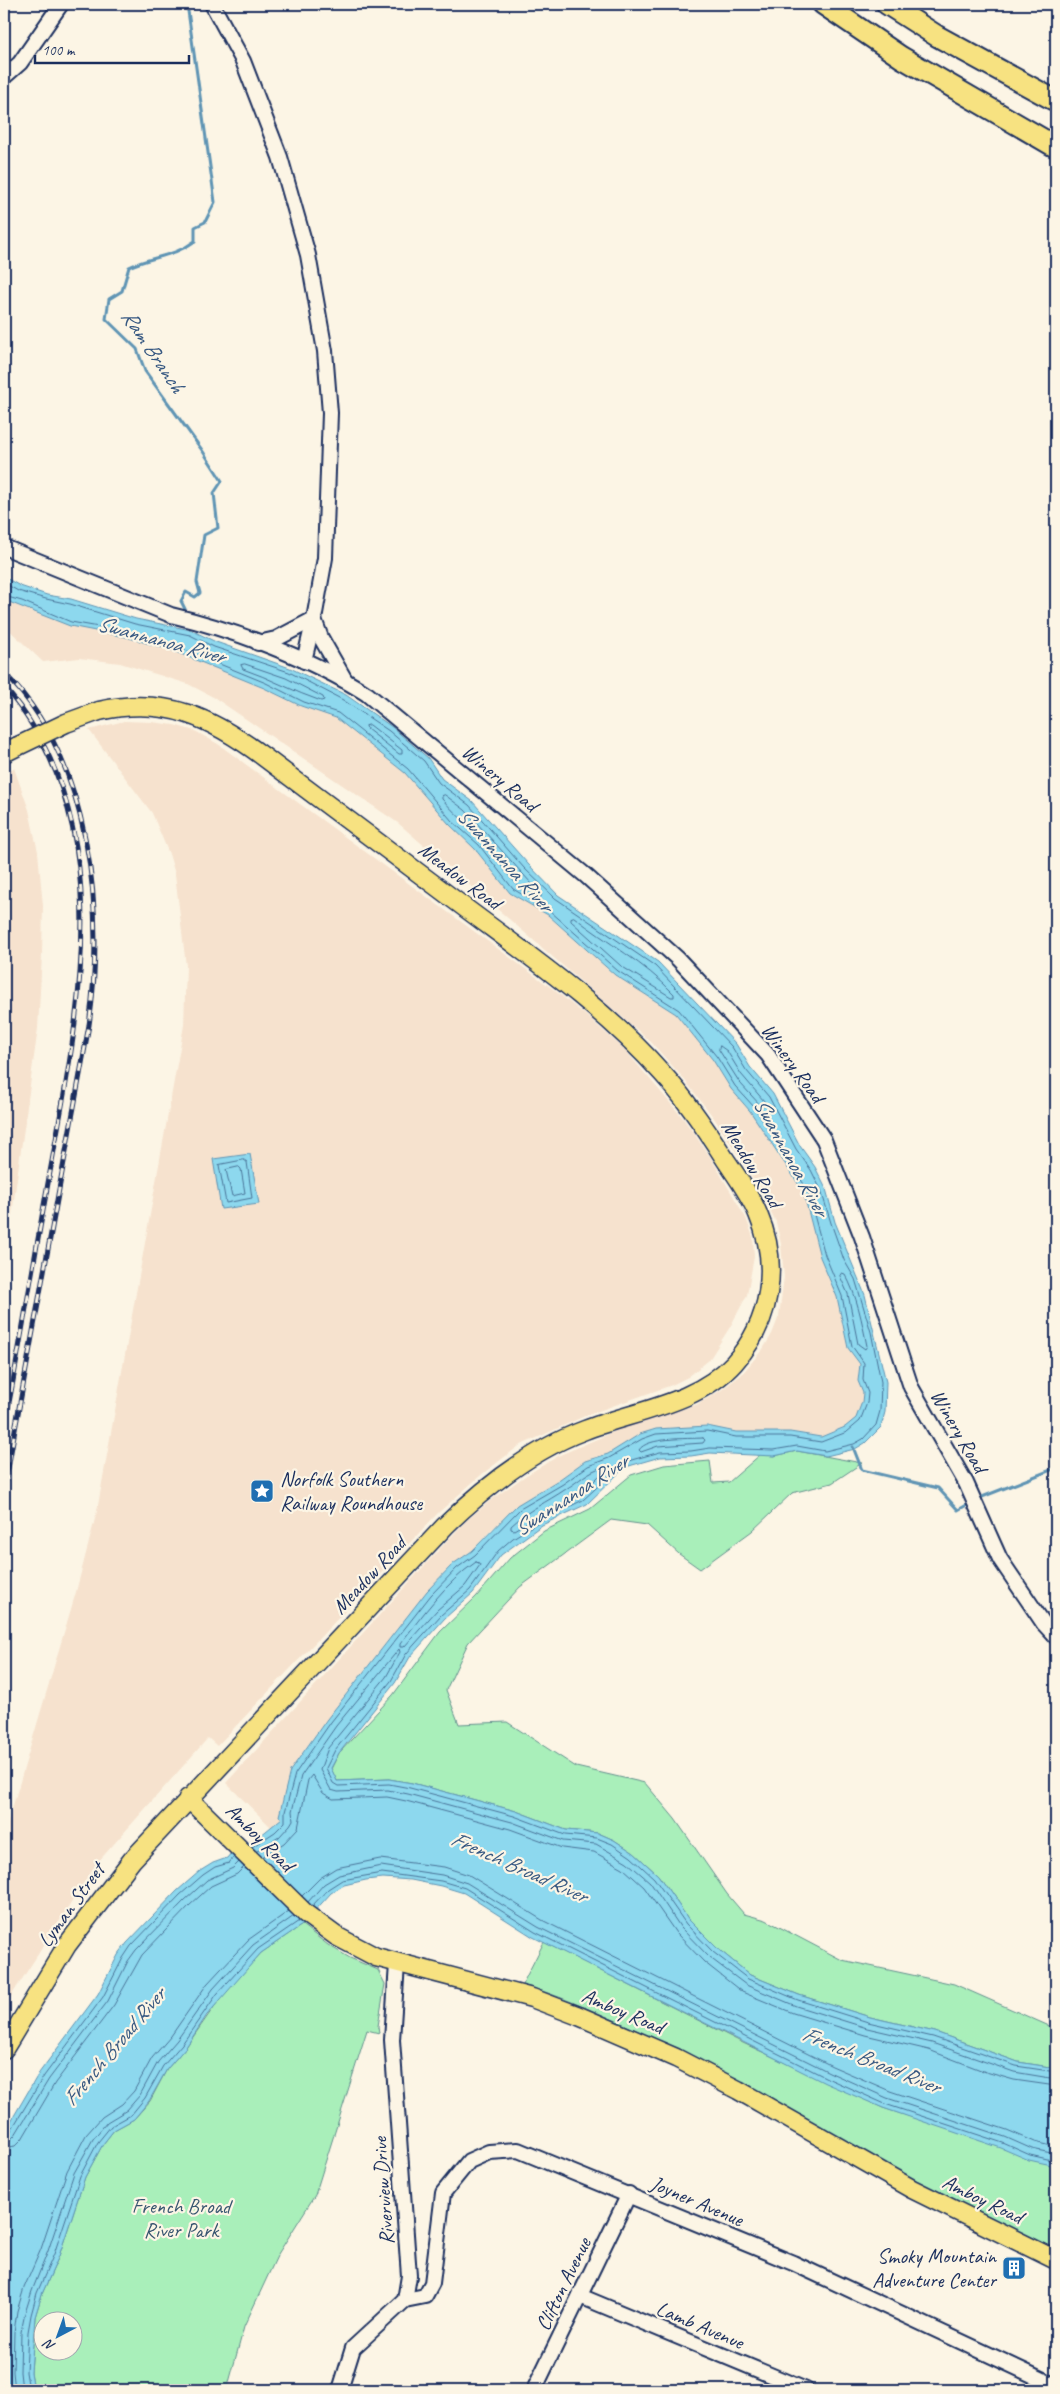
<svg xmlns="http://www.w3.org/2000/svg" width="1060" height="2394" font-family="Caveat,sans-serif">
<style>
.built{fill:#f6e2ce}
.green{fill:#a9efba;stroke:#628f8c;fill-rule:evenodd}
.water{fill:#8dd8ee;stroke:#5f94b4}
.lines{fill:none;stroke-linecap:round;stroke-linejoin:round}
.shore{stroke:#497398;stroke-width:1}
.stream{stroke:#5f94b4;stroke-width:3}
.minor-casing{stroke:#1b2f5e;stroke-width:18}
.major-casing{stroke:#1b2f5e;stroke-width:21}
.highway-casing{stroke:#1b2f5e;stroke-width:24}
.minor{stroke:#fcf5e5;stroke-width:14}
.major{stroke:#f7e281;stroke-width:18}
.highway{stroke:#f7e281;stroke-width:20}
.rail-casing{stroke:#1b2f5e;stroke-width:5}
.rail{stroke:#fcf5e5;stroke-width:3;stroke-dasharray:9;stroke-linecap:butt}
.major-bridge-casing{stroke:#1b2f5e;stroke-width:21;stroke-linecap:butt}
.major-bridge{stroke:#f7e281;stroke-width:18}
.labels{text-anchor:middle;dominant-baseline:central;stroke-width:4.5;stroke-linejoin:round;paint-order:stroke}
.street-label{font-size:21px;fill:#1b2f5e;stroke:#fcf5e5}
.poi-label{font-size:21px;fill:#1b2f5e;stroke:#fcf5e5;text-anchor:start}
.park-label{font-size:21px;fill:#375570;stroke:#fcf5e5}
.water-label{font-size:22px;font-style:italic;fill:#385982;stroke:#fcf5e5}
</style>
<rect width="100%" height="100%" fill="#fcf5e5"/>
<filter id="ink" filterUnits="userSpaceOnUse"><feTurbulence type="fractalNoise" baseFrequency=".02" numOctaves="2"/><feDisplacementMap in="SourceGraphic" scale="10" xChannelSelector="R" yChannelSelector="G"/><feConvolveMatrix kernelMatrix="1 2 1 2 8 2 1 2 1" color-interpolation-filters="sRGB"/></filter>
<g filter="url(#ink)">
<g class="built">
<polygon points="4,600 171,650 264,688 301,706 336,718 405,773 449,824 475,849 510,893 548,915 615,975 676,1014 713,1060 731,1089 750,1111 803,1191 820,1257 837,1297 848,1348 860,1364 858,1381 863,1393 863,1402 856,1418 845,1427 821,1437 790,1432 736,1432 707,1426 640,1434 608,1454 585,1461 492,1529 472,1551 453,1564 427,1591 327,1719 290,1771 282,1818 272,1828 226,1783 435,1554 465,1522 491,1500 525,1476 560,1455 625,1427 696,1405 720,1391 741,1375 763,1349 772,1334 779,1316 784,1277 781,1244 776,1222 762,1194 742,1161 714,1118 683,1078 651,1042 398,823 215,698 188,684 120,663 79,658 43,662 4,625"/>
<polygon points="124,721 152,722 174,725 195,731 218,744 553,989 588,1017 625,1050 683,1118 711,1158 746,1218 753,1237 754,1257 747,1295 730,1327 709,1360 688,1377 672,1385 587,1415 519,1446 481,1475 438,1513 217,1746 208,1738 97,1863 4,2007 4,1836 76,1592 97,1511 184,1025 186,966 175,874 169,854 152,813 89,730"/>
<polygon points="14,768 29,810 38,852 43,906 42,955 38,1028 4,1271 4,772"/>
</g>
<g class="green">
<polygon points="797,1451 862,1463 832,1483 792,1493 752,1531 700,1569 679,1554 647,1525 611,1520 520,1587 468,1643 446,1690 459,1724 507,1722 576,1767 645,1783 675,1819 727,1894 744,1914 766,1920 842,1960 954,1984 1056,2029 1056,2068 1018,2062 935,2032 870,2017 799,1995 750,1975 717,1948 689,1920 658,1875 634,1853 614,1840 598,1833 566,1830 516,1811 412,1783 389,1779 337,1781 331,1769 339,1753 393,1695 440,1632 476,1597 510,1558 544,1531 590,1509 631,1475 664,1465 710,1461 713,1483 729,1482 761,1454 774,1456"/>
<path d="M302 1925 328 1945 350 1958 378 1970 385 1984 378 2026 379 2033 367 2030 315 2195 278 2254 244 2327 227 2390H34L31 2372 35 2317 42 2294 59 2256 85 2177 103 2144 114 2130 134 2119 150 2101 167 2069 186 2047 221 1997 261 1953ZM42 2322H72V2352H42Z"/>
<path d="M544 1942 743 2043 883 2108 1056 2163V2250C989 2218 922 2185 858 2149 780 2105 703 2059 621 2023 588 2009 556 1994 522 1985Z"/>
</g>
<g class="water">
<polygon points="4,577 20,586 47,595 71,599 136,619 191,630 216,642 290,668 346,695 392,727 428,758 442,779 472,801 528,864 558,895 658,962 736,1044 750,1067 773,1094 800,1146 815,1167 826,1189 835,1222 865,1295 886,1382 885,1412 881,1427 865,1443 855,1449 826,1456 797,1451 774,1456 710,1453 691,1456 660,1457 629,1466 622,1470 587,1504 542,1525 501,1555 473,1593 445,1618 410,1657 395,1683 339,1753 331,1768 337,1781 389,1779 412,1783 516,1811 566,1830 598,1833 614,1840 634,1853 658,1875 689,1920 717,1948 750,1975 799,1995 870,2017 935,2032 1018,2062 1056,2068 1056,2166 1029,2160 1001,2148 883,2108 825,2083 533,1937 464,1893 441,1886 411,1880 383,1878 366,1880 344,1885 331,1893 302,1925 261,1953 207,2015 186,2047 167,2069 149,2101 134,2119 114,2130 103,2144 85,2177 59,2256 42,2294 35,2317 31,2372 34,2390 4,2390 4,2133 39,2073 98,1994 118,1955 127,1943 177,1891 200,1871 213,1863 227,1858 235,1848 255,1840 282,1818 279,1816 290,1771 327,1719 427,1591 453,1564 472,1551 517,1505 560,1479 585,1461 608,1454 640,1434 656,1429 707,1426 736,1432 790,1432 821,1437 845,1427 856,1418 862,1402 863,1393 858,1381 860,1364 848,1348 837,1297 820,1257 803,1191 750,1111 731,1089 713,1060 676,1014 615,975 548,915 510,893 475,849 449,824 405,773 336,718 301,706 264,688 171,650 126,637 70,626 4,600"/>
<polygon points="250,1154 259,1204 221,1209 213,1159"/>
</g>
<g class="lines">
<g class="shore">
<polyline points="4,583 18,591 46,599 70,604 135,624 190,635 214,647 289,672 343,700 389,731 424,761 439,783 469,805 524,868 555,898 655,966 732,1047 746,1070 769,1097 796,1149 811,1170 821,1190 831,1223 844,1260 855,1279 871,1332 881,1382 880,1411 876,1425 863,1439 854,1444 825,1451 797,1446 773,1450 710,1448 691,1451 660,1452 628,1461 620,1466 583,1500 540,1521 513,1538 498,1551 470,1590 441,1615 406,1654 391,1681 335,1750 326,1768 333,1783 338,1786 389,1784 410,1788 514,1816 565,1835 597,1838 612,1844 631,1857 654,1878 686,1924 713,1952 748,1979 798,2000 868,2022 933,2037 1016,2066 1056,2072"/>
<polyline points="4,596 22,601 71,622 127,632 173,645 266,683 304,702 338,713 408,769 452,821 479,845 513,889 550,911 618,971 679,1010 717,1057 735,1086 755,1108 807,1189 825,1255 842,1296 852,1346 864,1363 863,1380 868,1393 867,1403 860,1421 847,1432 821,1442 790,1437 736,1437 707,1431 656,1434 642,1439 609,1458 588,1466 563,1484 520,1509 475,1555 457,1568 431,1595 331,1722 295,1774 285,1812 285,1822 275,1832 252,1847"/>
<path d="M245 664 286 678 323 697 324 700 321 701C294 692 270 678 243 669L241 665Z"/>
<polygon points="370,725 402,750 402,754 399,754 367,729 366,726"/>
<path d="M445 795 465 810 541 894V897C518 898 497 856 483 841 470 826 455 814 442 799V796Z"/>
<path d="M574 917C607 943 645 963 674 994V997H671L621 966 571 921V918Z"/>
<polygon points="720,1046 727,1051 741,1074 764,1101 764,1106 761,1106 740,1083 719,1050"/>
<polygon points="244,1160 247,1162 252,1198 226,1203 219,1165"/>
<polygon points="239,1167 241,1169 245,1193 232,1196 226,1170"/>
<path d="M842 1273 845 1274C857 1295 862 1322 867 1346L865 1349 858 1344 848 1294 840 1276Z"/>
<path d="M703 1438 705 1440 703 1443 658 1446 641 1452 639 1450C647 1437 687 1439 703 1438Z"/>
<path d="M603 1467 604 1471 580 1495 537 1516 514 1530 511 1529V1526C528 1510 547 1502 566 1489 579 1481 588 1471 603 1467Z"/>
<path d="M476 1562 479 1563 480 1565 465 1586 437 1610 404 1647H400V1644C423 1615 445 1583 476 1562Z"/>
<polyline points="257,1851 279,1837 290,1825 293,1820 292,1811 301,1776 336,1726 399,1649 400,1652 386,1677 328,1748 320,1770 331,1790 338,1792 388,1790 408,1794 512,1822 563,1841 596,1844 627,1862 650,1882 681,1928 709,1957 746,1985 796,2006 867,2028 932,2043 1014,2072 1056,2079"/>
<polyline points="262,1857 284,1843 298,1828 308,1780 312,1775 323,1793 333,1799 387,1797 406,1801 510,1829 562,1848 594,1852 623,1868 644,1887 676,1933 704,1962 742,1992 793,2013 865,2035 929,2050 986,2072 1014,2080 1056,2086"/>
<polyline points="302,1896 320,1878 336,1868 380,1859 444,1867 469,1875 542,1920 832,2066 890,2091 1007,2130 1035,2142 1056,2147"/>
<polyline points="308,1902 324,1884 339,1875 381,1866 442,1875 467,1883 538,1927 829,2072 887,2098 1005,2137 1032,2149 1056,2154"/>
<polyline points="312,1906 328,1889 342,1880 382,1873 441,1881 465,1888 535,1932 827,2078 885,2104 1003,2143 1030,2155 1056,2161"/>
<polyline points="4,2134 10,2132 44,2076 103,1997 123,1958 131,1946 180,1895 203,1875 215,1867 229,1863 234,1857"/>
<polyline points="4,2141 10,2140 15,2135 49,2079 108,2001 128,1961 136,1950 185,1900 207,1880 233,1868 239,1862"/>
<polyline points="4,2148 15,2146 22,2139 55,2083 114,2005 142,1955 190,1905 211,1886 237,1874 244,1867"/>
<polyline points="15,2390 13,2372 14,2332 17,2311 24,2288 41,2249 67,2171 86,2135 102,2117 122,2104 134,2091 152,2058 171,2036 207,1984 248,1940 289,1911"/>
<polyline points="22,2390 20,2372 21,2332 25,2313 32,2291 48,2251 74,2173 93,2139 107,2122 127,2110 140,2095 158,2062 177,2040 213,1989 253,1945 294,1916"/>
<polyline points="29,2390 26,2372 28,2332 31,2315 37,2293 54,2254 80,2176 98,2142 111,2126 131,2115 145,2098 163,2066 182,2044 217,1994 258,1949 299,1921"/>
</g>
<g class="stream">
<path d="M182 615 185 609 181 601 186 592 195 597 200 593 197 582 204 535 218 528 214 493 222 481 202 450 145 371 137 349 106 319 109 299 122 291 129 267C153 256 174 257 195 241V227L205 222 215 202 187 4"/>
<polyline points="853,1447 862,1470 938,1488 958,1510 972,1502"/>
<polyline points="977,1499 1051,1470 1056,1465"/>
</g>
<g class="minor-casing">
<g id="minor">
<polyline points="212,4 243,61 280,157 308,255 325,351 330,413 325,558 314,619 304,661"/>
<polyline points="4,77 20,63 61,4"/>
<path d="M4 547 171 615C234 630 313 659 367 694L585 875 678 959 768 1055 824 1140 862 1237 911 1387 966 1483 1000 1559 1044 1624 1056 1637"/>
<polyline points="258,643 276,639 314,619 321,638 345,680"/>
<polyline points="580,2296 806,2390"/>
<polyline points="405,2300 425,2296 432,2283 443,2193 469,2161 489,2152 518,2150 793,2263 1056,2386"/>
<polyline points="340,2390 353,2348 405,2300 409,2276 392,2040 397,1964"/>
<polyline points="534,2390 629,2194"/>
</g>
</g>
<g class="major-casing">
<g id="major">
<polyline points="4,753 18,746"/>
<polyline points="188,1798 306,1914 336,1936 376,1957 532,1998 579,2016 676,2058 738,2090 912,2189 1056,2260"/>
<path d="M4 2049 67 1945 132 1860 445 1526C485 1487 531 1450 585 1430 635 1411 697 1404 734 1363 771 1322 780 1265 758 1214 750 1194 737 1177 725 1159 706 1129 686 1099 662 1073 599 1002 519 949 444 892 384 847 324 802 264 757 212 718 166 696 99 711"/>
</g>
</g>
<g class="highway-casing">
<g id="highway">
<polyline points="823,4 901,57 1056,147"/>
<polyline points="887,4 937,36 1056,101"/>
</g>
</g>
<use href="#minor" class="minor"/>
<use href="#major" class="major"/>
<use href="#highway" class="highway"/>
<g class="rail-casing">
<g id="rail">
<path d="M4 673C91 758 105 911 89 1025L4 1490"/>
<path d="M4 687C124 824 77 1022 48 1183 33 1265 20 1347 4 1429"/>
</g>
</g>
<use href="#rail" class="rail"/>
<g class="major-bridge-casing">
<polyline id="major-bridge" points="18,746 66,723 99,711"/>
</g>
<use href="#major-bridge" class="major-bridge"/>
</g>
</g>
<defs>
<g id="sight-square" transform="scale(1.25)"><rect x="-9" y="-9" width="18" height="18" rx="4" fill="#1f6fb2" stroke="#fcf5e5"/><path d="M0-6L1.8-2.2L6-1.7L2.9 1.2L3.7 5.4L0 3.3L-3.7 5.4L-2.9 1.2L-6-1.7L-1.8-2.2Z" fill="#fff"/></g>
<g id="building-square" transform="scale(1.25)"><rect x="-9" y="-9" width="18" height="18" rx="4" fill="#1f6fb2" stroke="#fcf5e5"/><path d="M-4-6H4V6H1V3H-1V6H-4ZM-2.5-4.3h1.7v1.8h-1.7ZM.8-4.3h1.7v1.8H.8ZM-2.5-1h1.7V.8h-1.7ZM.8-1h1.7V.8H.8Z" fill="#fff"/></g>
</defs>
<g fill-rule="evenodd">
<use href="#sight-square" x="262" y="1491"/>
<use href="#building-square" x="1014" y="2268"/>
</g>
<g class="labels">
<g class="street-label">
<text transform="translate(500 778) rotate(40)">Winery Road</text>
<text transform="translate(460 876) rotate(37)">Meadow Road</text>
<text transform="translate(793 1063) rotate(54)">Winery Road</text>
<text transform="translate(752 1164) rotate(59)">Meadow Road</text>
<text transform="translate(959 1431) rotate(60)">Winery Road</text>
<text transform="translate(369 1575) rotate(-47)">Meadow Road</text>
<text transform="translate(260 1837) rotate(45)">Amboy Road</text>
<text transform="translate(71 1905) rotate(-54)">Lyman Street</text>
<text transform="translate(623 2011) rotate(23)">Amboy Road</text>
<text transform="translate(383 2191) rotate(-94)">Riverview Drive</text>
<text transform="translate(983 2199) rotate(26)">Amboy Road</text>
<text transform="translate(697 2201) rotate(23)">Joyner Avenue</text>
<text transform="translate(563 2284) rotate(-64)">Clifton Avenue</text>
<text transform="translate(700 2325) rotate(23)">Lamb Avenue</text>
</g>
<g class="poi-label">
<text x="280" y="1479">Norfolk Southern<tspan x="280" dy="24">Railway Roundhouse</tspan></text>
<text x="996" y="2256" text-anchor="end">Smoky Mountain<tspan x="996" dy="24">Adventure Center</tspan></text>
</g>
<g class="park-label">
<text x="181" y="2206">French Broad<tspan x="181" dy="24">River Park</tspan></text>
</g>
<g class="water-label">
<text transform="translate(153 351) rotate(56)">Ram Branch</text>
<text transform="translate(161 640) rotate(15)">Swannanoa River</text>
<text transform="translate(505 860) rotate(48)">Swannanoa River</text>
<text transform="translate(791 1157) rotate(61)">Swannanoa River</text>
<text transform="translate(571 1495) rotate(-33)">Swannanoa River</text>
<text transform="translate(519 1867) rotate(24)">French Broad River</text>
<text transform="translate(114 2047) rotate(-50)">French Broad River</text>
<text transform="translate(871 2060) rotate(22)">French Broad River</text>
</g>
</g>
<rect width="1060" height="2394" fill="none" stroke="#fcf5e5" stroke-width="20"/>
<rect x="10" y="10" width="1040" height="2374" fill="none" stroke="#1b2f5e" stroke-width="2" filter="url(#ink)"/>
<g transform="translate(58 2336) rotate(221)"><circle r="24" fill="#fcf5e5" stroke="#a2a6af"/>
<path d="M0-4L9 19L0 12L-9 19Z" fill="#1f6fb2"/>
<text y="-8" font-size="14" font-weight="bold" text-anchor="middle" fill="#1b2f5e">N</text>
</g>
<path d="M35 55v8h154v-8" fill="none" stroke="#1b2f5e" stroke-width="2.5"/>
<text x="42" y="55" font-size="15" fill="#1b2f5e" stroke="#fcf5e5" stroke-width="4" paint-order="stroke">100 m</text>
</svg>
